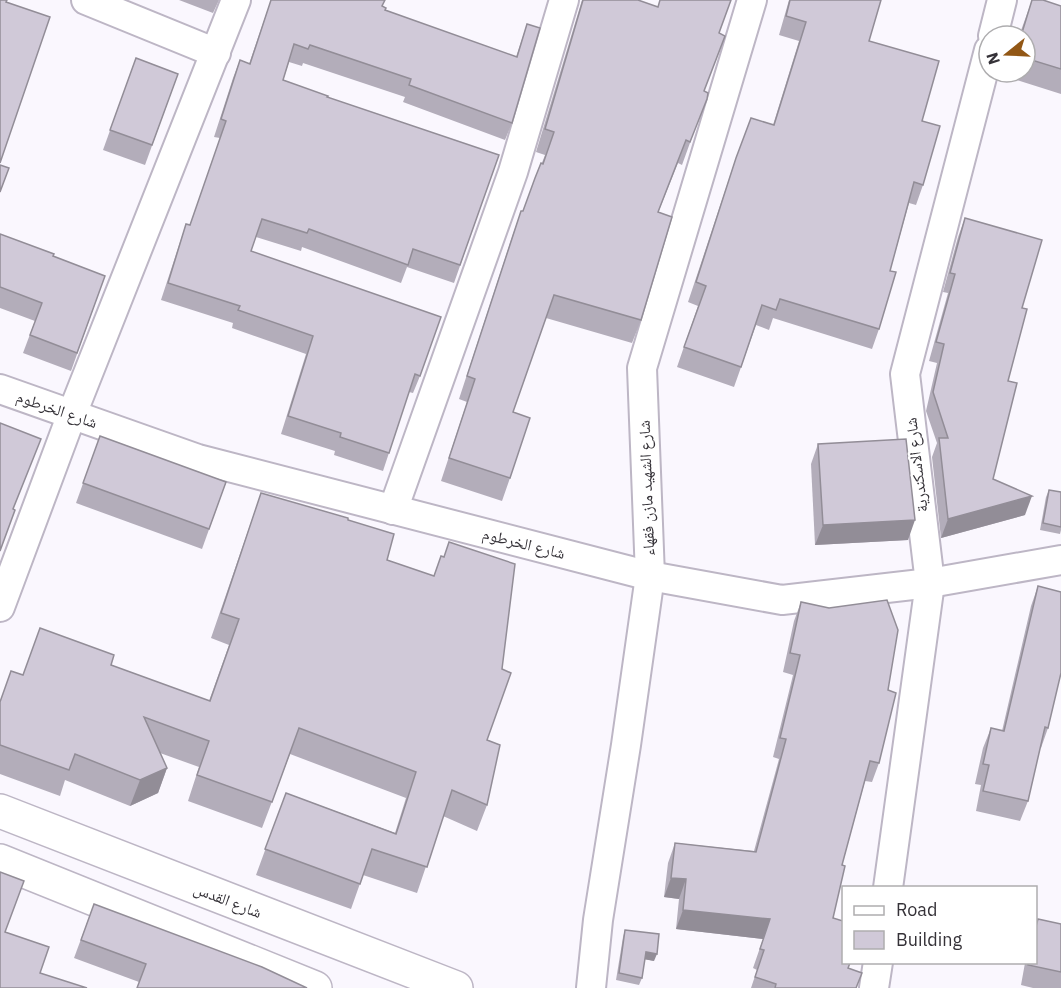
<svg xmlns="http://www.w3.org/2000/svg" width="1061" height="988" font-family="'IBM Plex Sans','Noto Naskh Arabic',sans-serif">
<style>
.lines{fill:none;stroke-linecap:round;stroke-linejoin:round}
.minor-casing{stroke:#bdb6c5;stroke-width:32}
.secondary-casing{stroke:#bdb6c5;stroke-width:36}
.minor{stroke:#fff;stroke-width:28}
.secondary{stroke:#fff;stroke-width:33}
.wall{fill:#b3adba}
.shaded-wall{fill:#928d97}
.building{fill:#d0c9d8;stroke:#928d97;stroke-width:1.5}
.labels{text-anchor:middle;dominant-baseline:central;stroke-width:4.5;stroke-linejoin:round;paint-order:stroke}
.street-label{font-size:16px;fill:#353238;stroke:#fff}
</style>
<rect width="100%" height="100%" fill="#faf7fe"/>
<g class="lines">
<g class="minor-casing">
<g id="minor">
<polyline points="86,0 216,53"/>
<polyline points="993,36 1002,0"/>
<polyline points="0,389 198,459 650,576 782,600 930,583 1061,560"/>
<polyline points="393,510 513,172 564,0"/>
<polyline points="0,607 72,414 236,0"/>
<polyline points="888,888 930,583 905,374 989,50"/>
<polyline points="591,988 598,920 626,745 650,576 642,368 752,0"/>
<polyline points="874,988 878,962"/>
</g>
</g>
<g class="secondary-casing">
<g id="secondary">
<polyline points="0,811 456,988"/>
<polyline points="0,861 315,988"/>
</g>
</g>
<use href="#minor" class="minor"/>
<use href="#secondary" class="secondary"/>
</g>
<g class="wall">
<polygon points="179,0 219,0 213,13"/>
<polygon points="271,0 385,0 382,6 385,10 516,57 527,24 512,123 505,140 403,102 405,97 303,63 302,66 289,62 283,80 327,97 499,155 454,283 407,267 401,283 302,247 301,251 256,237 251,251 420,376 413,393 409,392 383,471 334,455 335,451 281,434 306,354 232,328 233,323 161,300 180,242 186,224 190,225 220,138 214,137 233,78 240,60 249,64"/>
<polygon points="582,0 638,0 719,33 704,92 708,93 682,165 678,163 658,213 641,320 632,343 546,318 513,412 510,478 502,501 441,481 467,402 459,399 513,234 521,211 523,211 545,155 536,152"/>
<polygon points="789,0 881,0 869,41 922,121 923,185 916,205 909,203 890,271 879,329 872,349 773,318 769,330 756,325 734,387 677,367 698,306 688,302 736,158 773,125 799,41 779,35"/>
<polygon points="1032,0 1061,6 1061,94 1007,77 1008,72 1025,72 1025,36 1019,36"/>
<polygon points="136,58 178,74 145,165 103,150"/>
<polygon points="965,218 1022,308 1008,381 993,479 1025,515 941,538 932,457 937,443 926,411 937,363 929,361 948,293 943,292 958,237"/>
<polygon points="0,234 53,256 105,276 71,371 23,353 35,321 0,308"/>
<polygon points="100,436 226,482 202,549 76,503"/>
<polygon points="818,444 908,540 815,545 811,464"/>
<polygon points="1049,490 1061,492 1061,530 1060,534 1040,530 1046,497"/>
<polygon points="261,493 348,520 387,560 434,576 441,556 487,740 487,805 477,831 443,816 417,893 363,875 351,909 256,875 286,793 395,833 406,798 290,754 262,828 188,801 199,767 160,753 167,768 158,793 130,806 65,780 60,796 0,774 0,702 23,675 111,665 209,701 229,645 211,638"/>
<polygon points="1038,586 1048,728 1041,748 1040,747 1028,801 1020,821 976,811 981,785 975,784 983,748 991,728 1002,731 1031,606"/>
<polygon points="801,602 888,690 879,763 872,782 865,781 842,865 833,918 848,968 856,988 751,988 757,970 753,968 763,939 676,929 679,899 664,897 668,863 675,843 754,851 779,759 773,757 793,675 783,672 794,621"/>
<polygon points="94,904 307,988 139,982 74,958"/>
<polygon points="1038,919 1061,924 1061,988 1033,988 1021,985 1025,963 1035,963 1035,925"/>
<polygon points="625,930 654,961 645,959 642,978 639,985 616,980 623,937"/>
</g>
<g class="shaded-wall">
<polygon points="1032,496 1025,515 941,538 948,519"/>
<polygon points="915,520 908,540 815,545 823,525"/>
<polygon points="167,768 158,793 130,806 140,780"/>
<polygon points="671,878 686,879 679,899 664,897"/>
<polygon points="683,910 770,919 763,939 676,929"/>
<polygon points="646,952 657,954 654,961 643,959"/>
</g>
<g class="building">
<polygon points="0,0 7,0 6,2 50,17 0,163"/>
<polygon points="271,0 385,0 382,6 386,8 385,10 517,57 527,24 540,28 512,123 409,85 411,79 310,45 308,49 294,44 283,80 328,96 327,97 499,155 460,265 413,249 408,265 309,229 307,233 262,219 251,251 441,317 420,376 415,374 389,453 340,437 341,433 288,416 313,336 238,310 240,306 168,283 186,224 190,225 226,121 221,119 240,60 250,64"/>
<polygon points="583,0 638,0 658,7 660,0 731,0 719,33 725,36 704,91 708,93 707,99 690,142 686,140 658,212 672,217 641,320 554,295 513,412 530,418 510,478 449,458 475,379 467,376 521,211 523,211 535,178 541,163 543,164 554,132 545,129"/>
<polygon points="790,0 881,0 869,41 939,61 922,121 940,126 923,185 914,182 890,271 896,272 879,329 780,299 776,310 762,305 741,367 684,347 706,286 696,282 736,158 751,118 774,125 806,22 786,16"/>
<polygon points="1032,0 1043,0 1061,6 1061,69 1025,58 1025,36 1021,36"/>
<polygon points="136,58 178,74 152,145 110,130"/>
<polygon points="0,165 9,168 0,192"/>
<polygon points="965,218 1042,240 1022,308 1027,309 1008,381 1017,383 993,479 1032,496 948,519 939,438 948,438 933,392 944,344 936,342 955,274 950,273"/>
<polygon points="0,234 54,254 53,256 105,276 77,353 30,335 42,303 0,287"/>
<polygon points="0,423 41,439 13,509 15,510 0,551"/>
<polygon points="100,436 226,482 209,529 83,483"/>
<polygon points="906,439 915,520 823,525 818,444"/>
<polygon points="1049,490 1061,492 1061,527 1043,523"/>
<polygon points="261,493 348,518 348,520 394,534 387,560 434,576 441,556 444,557 449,542 515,564 502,669 511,673 487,740 500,745 487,805 452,790 427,867 372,849 360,884 265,849 286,793 396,834 416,772 299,728 272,802 197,775 209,741 144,717 167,768 140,780 75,754 69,770 0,745 0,702 11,671 23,675 40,628 114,655 111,665 210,701 239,619 221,613"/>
<polygon points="1038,586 1061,592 1061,673 1048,728 1045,727 1028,801 983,791 989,765 983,764 991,728 1004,731"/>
<polygon points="887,600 898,630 888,690 896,693 879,763 870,761 842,865 845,866 833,918 843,921 843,963 850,963 848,968 862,973 856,988 775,988 776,984 755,977 764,950 760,949 770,919 683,910 686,879 671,878 675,843 756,852 786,739 780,738 800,655 790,653 801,602 829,608"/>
<polygon points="0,872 24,881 5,932 49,947 40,973 87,988 0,988"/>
<polygon points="94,904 262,967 307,988 137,988 146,964 81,940"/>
<polygon points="1038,919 1061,924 1061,972 1028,965 1028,963 1035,963 1035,930"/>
<polygon points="625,930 659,934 657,954 646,952 642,978 619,973"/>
</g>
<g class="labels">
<g class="street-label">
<text transform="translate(57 409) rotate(19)">شارع الخرطوم</text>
<text transform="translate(916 465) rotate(-97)">شارع الاسكندرية</text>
<text transform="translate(646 488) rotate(-92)">شارع الشهيد مازن فقهاء</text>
<text transform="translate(524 543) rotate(14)">شارع الخرطوم</text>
<text transform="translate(228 900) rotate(21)">شارع القدس</text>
</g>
</g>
<rect x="842" y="886" width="195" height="78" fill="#ffffff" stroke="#aeadaf" stroke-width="1.5"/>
<rect x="854" y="906" width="30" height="9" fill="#ffffff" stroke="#aeadaf" stroke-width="1.5"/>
<text x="896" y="916" font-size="18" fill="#353238">Road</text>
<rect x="854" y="931" width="30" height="18" fill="#d0c9d8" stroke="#aeadaf" stroke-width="1.5"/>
<text x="896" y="946" font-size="18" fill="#353238">Building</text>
<g transform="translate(1007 54) rotate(252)"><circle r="28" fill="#ffffff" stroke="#aeadaf" stroke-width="1.5"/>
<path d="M0-4.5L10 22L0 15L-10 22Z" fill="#925715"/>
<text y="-9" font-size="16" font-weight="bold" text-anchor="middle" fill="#353238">N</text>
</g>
</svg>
